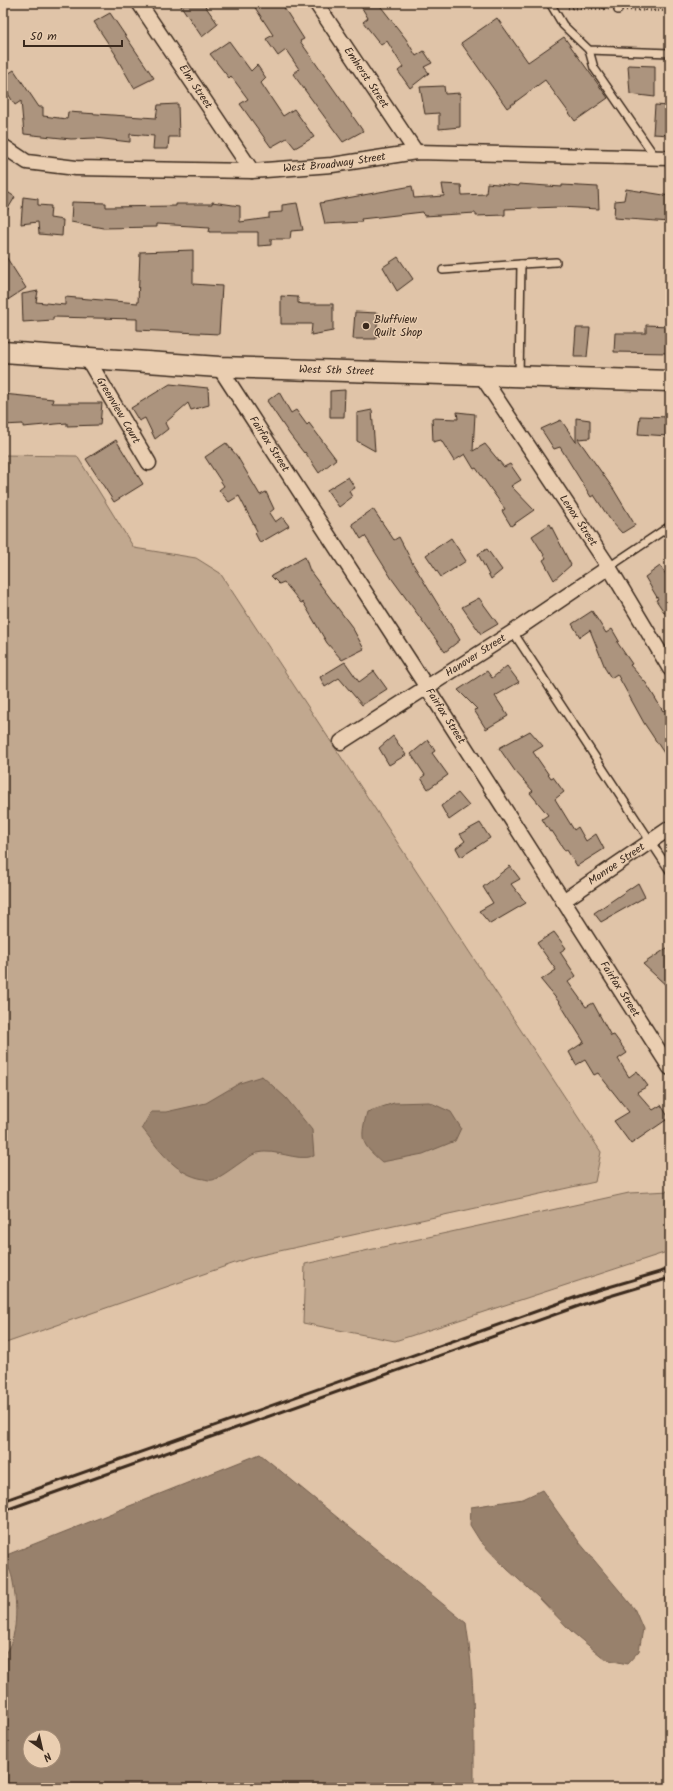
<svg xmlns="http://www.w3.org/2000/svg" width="673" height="1791" font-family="Kalam,sans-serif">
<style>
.built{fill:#d0b69b}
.green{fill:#c1a88f;stroke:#7e6956}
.water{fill:#98816c;stroke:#735e4d;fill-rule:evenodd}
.building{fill:#ac947e;stroke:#3b2a1e}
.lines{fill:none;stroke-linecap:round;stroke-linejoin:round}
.lane-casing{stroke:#3b2a1e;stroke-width:10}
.street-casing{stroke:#3b2a1e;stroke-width:17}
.secondary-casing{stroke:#3b2a1e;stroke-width:23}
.path{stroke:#3b2a1e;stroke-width:2.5;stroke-dasharray:1 3;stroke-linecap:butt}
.lane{stroke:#eaceb1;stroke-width:7}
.street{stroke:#eaceb1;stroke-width:14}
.secondary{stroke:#eaceb1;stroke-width:20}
.rail{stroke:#3b2a1e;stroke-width:3}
.poi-dot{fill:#3b2a1e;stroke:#eaceb1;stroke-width:1.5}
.labels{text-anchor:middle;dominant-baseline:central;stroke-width:3;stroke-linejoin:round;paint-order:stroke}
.street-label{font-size:11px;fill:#3b2a1e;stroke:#eaceb1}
.poi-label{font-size:11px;fill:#3b2a1e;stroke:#eaceb1;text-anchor:start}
</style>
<rect width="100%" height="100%" fill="#e0c4a8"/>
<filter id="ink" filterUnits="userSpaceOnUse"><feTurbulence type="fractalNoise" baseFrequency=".025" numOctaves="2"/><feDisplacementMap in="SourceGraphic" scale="8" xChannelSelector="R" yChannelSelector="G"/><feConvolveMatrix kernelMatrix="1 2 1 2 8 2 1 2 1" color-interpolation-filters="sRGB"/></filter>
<g filter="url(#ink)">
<polygon class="built" points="3,1555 13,1581 16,1618 10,1649 3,1656"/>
<g class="green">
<polygon points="3,455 77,456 134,548 196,558 220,573 601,1152 595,1182 252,1257 3,1344"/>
<polygon points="670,1191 670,1251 395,1341 303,1323 305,1264 629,1193"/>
</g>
<g class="water">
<path d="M262 1076 286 1098 312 1130 314 1156C295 1162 276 1148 257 1153 247 1156 227 1174 215 1179 212 1181 208 1180 204 1179 175 1175 158 1148 142 1128L151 1112H166L206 1103 240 1083Z"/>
<path d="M429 1102 451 1112 461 1128 455 1141 423 1154 382 1162C360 1143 360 1139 367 1112L394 1103Z"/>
<path d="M260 1454 466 1623C475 1678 474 1732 474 1788H3V1656C19 1638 17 1605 13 1582 12 1574 7 1564 4 1556ZM30 1737H54V1761H30Z"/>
<polygon points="542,1490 579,1542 634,1608 643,1629 639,1651 627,1664 605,1659 572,1632 538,1597 507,1569 480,1541 470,1525 471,1507 523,1499"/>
</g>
<g class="building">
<polygon points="179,3 203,3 218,24 202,37"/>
<polygon points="252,3 281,3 304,39 300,41 363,131 343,142 293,74 299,69 286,50 278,56 266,39 273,35"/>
<polygon points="359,3 378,3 406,39 416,56 424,51 432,63 424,67 429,73 410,88 398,71 403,67 387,41 381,45 363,22 368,18"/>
<polygon points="110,13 154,78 134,88 115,55 116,55 94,22"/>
<polygon points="497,18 528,62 564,37 608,98 575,121 545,80 507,108 461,43"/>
<polygon points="229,41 251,71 257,65 266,78 261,83 283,116 294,109 314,137 295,148 287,138 271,147 240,104 248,99 231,76 229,78 210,54"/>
<polygon points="628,65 655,66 655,97 630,94"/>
<polygon points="14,70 39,107 43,107 43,116 67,119 68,112 156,118 158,105 178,104 179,137 169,137 168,149 153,149 154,136 130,134 130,142 95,138 71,139 24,134 21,101 15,105 7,92 3,96 3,77"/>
<polygon points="444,86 445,94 460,93 460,127 439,129 439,113 425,114 420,87"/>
<polygon points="655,105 670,106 670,135 653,134"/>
<polygon points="487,183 519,186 519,184 562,187 562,185 598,187 599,209 560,207 505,209 505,215 476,216 476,213 424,216 423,212 361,219 362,222 325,224 320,203 412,186 414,198 444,196 442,184 461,185 462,195 486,194"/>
<polygon points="3,189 15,197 3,217"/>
<polygon points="626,189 670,196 670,222 614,218 615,201 624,200"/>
<polygon points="23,197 38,199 38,205 51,206 50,218 63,220 62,236 39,234 38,222 21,224"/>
<polygon points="72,202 106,203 106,207 176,206 176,204 212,204 212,202 240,206 240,222 269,218 269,213 282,212 282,205 297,203 303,230 291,231 290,239 271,239 271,245 258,246 258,232 209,232 210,227 156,224 156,227 103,228 71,222"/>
<polygon points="193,250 193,284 222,286 219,334 137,330 137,319 53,317 53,320 23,322 22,294 38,291 36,302 65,305 65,297 138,303 140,252"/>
<polygon points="3,252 26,288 3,303"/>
<polygon points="398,257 413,279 397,291 383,267"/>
<polygon points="281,296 298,297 298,303 303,304 333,304 333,331 311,335 312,324 281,324"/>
<polygon points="355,312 378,313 376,339 353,339"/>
<polygon points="646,325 669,326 668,353 614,352 615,333 646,333"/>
<polygon points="576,328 590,328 587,357 574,357"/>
<polygon points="170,384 208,388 209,405 191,410 188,403 165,423 168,429 155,439 145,418 139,421 131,408"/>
<polygon points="345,390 344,417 330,417 330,391"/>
<polygon points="279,392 291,413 296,410 307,425 309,423 336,459 319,473 305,452 304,453 290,435 267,401"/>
<polygon points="3,394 53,399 52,403 102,403 100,425 67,426 67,423 23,427 23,424 3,425"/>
<polygon points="372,410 375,451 357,441 357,413"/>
<polygon points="457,412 475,414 473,451 485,444 504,467 510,464 521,480 511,486 534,510 511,526 502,511 505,509 476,468 474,469 465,454 454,461 441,440 433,442 432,418 458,419"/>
<polygon points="640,416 669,417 668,436 638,434"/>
<polygon points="576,418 590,420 590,438 578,439 614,490 635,525 622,533 611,521 594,495 591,497 560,447 554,449 541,429 561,420 576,442"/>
<polygon points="116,440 143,484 114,502 86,459"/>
<polygon points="226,443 237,456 260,495 266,492 274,509 269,513 275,522 282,517 289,526 260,543 255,533 257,531 239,496 229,502 219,490 224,486 205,457"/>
<polygon points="348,477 355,488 349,491 352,497 339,507 327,490"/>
<polygon points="373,509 394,540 399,537 413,564 460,640 445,652 392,579 365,536 361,539 352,524"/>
<polygon points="550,524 571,565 554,580 543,560 546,558 532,536"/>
<polygon points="451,538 466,561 441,577 426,555"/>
<polygon points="487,549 502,570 491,579 478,554"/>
<polygon points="305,557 310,571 352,627 364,649 342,660 327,643 303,602 301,603 284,582 279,584 271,576"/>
<polygon points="660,566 670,580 670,621 656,600 658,599 645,577"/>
<polygon points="479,598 498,624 481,634 462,607"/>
<polygon points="592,611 606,633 612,629 619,641 617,642 632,664 630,665 646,683 663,711 666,709 670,715 670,762 644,723 617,674 611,678 606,670 590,630 580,637 572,624"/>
<polygon points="345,662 359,682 374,671 387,689 362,705 339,678 325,687 320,677"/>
<polygon points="507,666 519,682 495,696 508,716 486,729 474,710 477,709 458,690 487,671 492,678"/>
<polygon points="530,731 543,746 533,752 551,778 553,777 564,792 555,799 574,830 578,827 586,841 596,834 604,849 577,866 567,850 565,851 552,831 550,832 542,819 548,815 530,793 533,791 515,771 499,748"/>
<polygon points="393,736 406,755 389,765 379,748"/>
<polygon points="428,740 435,751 432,753 448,775 428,789 421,778 425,775 411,754"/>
<polygon points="458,793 469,806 449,820 441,806"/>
<polygon points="480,823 490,838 461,857 456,848 465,841 460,834"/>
<polygon points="510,866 520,879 511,884 526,903 490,924 479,911 493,903 483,887"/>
<polygon points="638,883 645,897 601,922 594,913"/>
<polygon points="554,932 566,948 560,952 576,976 568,982 586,1007 593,1003 611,1036 614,1035 627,1053 618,1059 629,1077 637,1071 648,1086 637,1092 653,1110 661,1105 669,1118 631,1144 614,1121 629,1112 598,1073 594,1075 585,1060 576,1065 569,1052 584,1042 559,1002 541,980 556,970 537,943"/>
<polygon points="670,946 670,989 643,964"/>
</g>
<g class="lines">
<g class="lane-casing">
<g id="lane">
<polyline points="550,3 563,25 589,50 670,53"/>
<polyline points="618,10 618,3"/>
<polyline points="589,50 594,68 656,158"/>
<polyline points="521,264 556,262"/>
<polyline points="443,270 521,264 519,376"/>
<polyline points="609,567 670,526"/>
<polyline points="513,632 670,871"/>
</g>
</g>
<g class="street-casing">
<g id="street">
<path id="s1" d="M139 3 252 171"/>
<path id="s2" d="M316 3 416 152"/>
<path id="s3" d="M3 146 27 162 76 168 252 171 332 165 416 152 670 158"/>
<path id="s4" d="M87 358 149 463"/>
<path id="s5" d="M219 367 426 686 670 1068"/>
<path id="s6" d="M481 375 609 567 670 669"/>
<path id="s7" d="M341 742 513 632 609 567"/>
<path id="s8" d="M563 901 670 828"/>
</g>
</g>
<g class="secondary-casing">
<g id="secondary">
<path id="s9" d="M3 352 219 367 670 381"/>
</g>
</g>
<g class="path">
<polyline points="591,3 591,9"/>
<polyline points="568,8 609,9"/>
<polyline points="603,9 603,3"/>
<polyline points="626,10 670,11"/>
<polyline points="631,10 632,3"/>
<polyline points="645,11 645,3"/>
<polyline points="654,11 655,3"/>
<polyline points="668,11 668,3"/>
</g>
<use href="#lane" class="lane"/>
<use href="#street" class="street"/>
<use href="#secondary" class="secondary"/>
<g class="rail">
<polyline points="3,1501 585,1294 670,1269"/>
<polyline points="3,1511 590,1302 670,1278"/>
</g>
</g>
</g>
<circle class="poi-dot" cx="366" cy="326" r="4"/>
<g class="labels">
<g class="street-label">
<text stroke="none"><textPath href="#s2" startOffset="90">Emherst Street</textPath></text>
<text stroke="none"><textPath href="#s1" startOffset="101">Elm Street</textPath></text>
<text stroke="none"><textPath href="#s3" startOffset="337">West Broadway Street</textPath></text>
<text stroke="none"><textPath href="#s9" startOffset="334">West 5th Street</textPath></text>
<text stroke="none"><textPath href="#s4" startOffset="61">Greenview Court</textPath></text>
<text stroke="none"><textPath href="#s5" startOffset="92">Fairfax Street</textPath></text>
<text stroke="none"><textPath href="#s6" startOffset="175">Lenox Street</textPath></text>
<text stroke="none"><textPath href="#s7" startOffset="160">Hanover Street</textPath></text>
<text stroke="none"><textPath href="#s5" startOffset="416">Fairfax Street</textPath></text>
<text stroke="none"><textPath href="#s8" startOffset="65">Monroe Street</textPath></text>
<text stroke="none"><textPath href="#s5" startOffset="740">Fairfax Street</textPath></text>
</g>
<g class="poi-label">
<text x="374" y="320">Bluffview<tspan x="374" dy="13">Quilt Shop</tspan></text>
</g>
</g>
<rect width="673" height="1791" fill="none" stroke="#eaceb1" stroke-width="16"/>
<rect x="8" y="8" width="657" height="1775" fill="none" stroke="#3b2a1e" stroke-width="1.5" filter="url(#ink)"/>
<g transform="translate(42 1749) rotate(146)"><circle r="19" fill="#eaceb1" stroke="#a48c76"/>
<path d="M0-3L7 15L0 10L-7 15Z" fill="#3b2a1e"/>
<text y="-6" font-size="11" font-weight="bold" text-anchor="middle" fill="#3b2a1e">N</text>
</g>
<path d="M24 40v6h98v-6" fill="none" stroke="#3b2a1e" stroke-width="2"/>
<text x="30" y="40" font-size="12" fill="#3b2a1e" stroke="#eaceb1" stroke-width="3" paint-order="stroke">50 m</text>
</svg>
